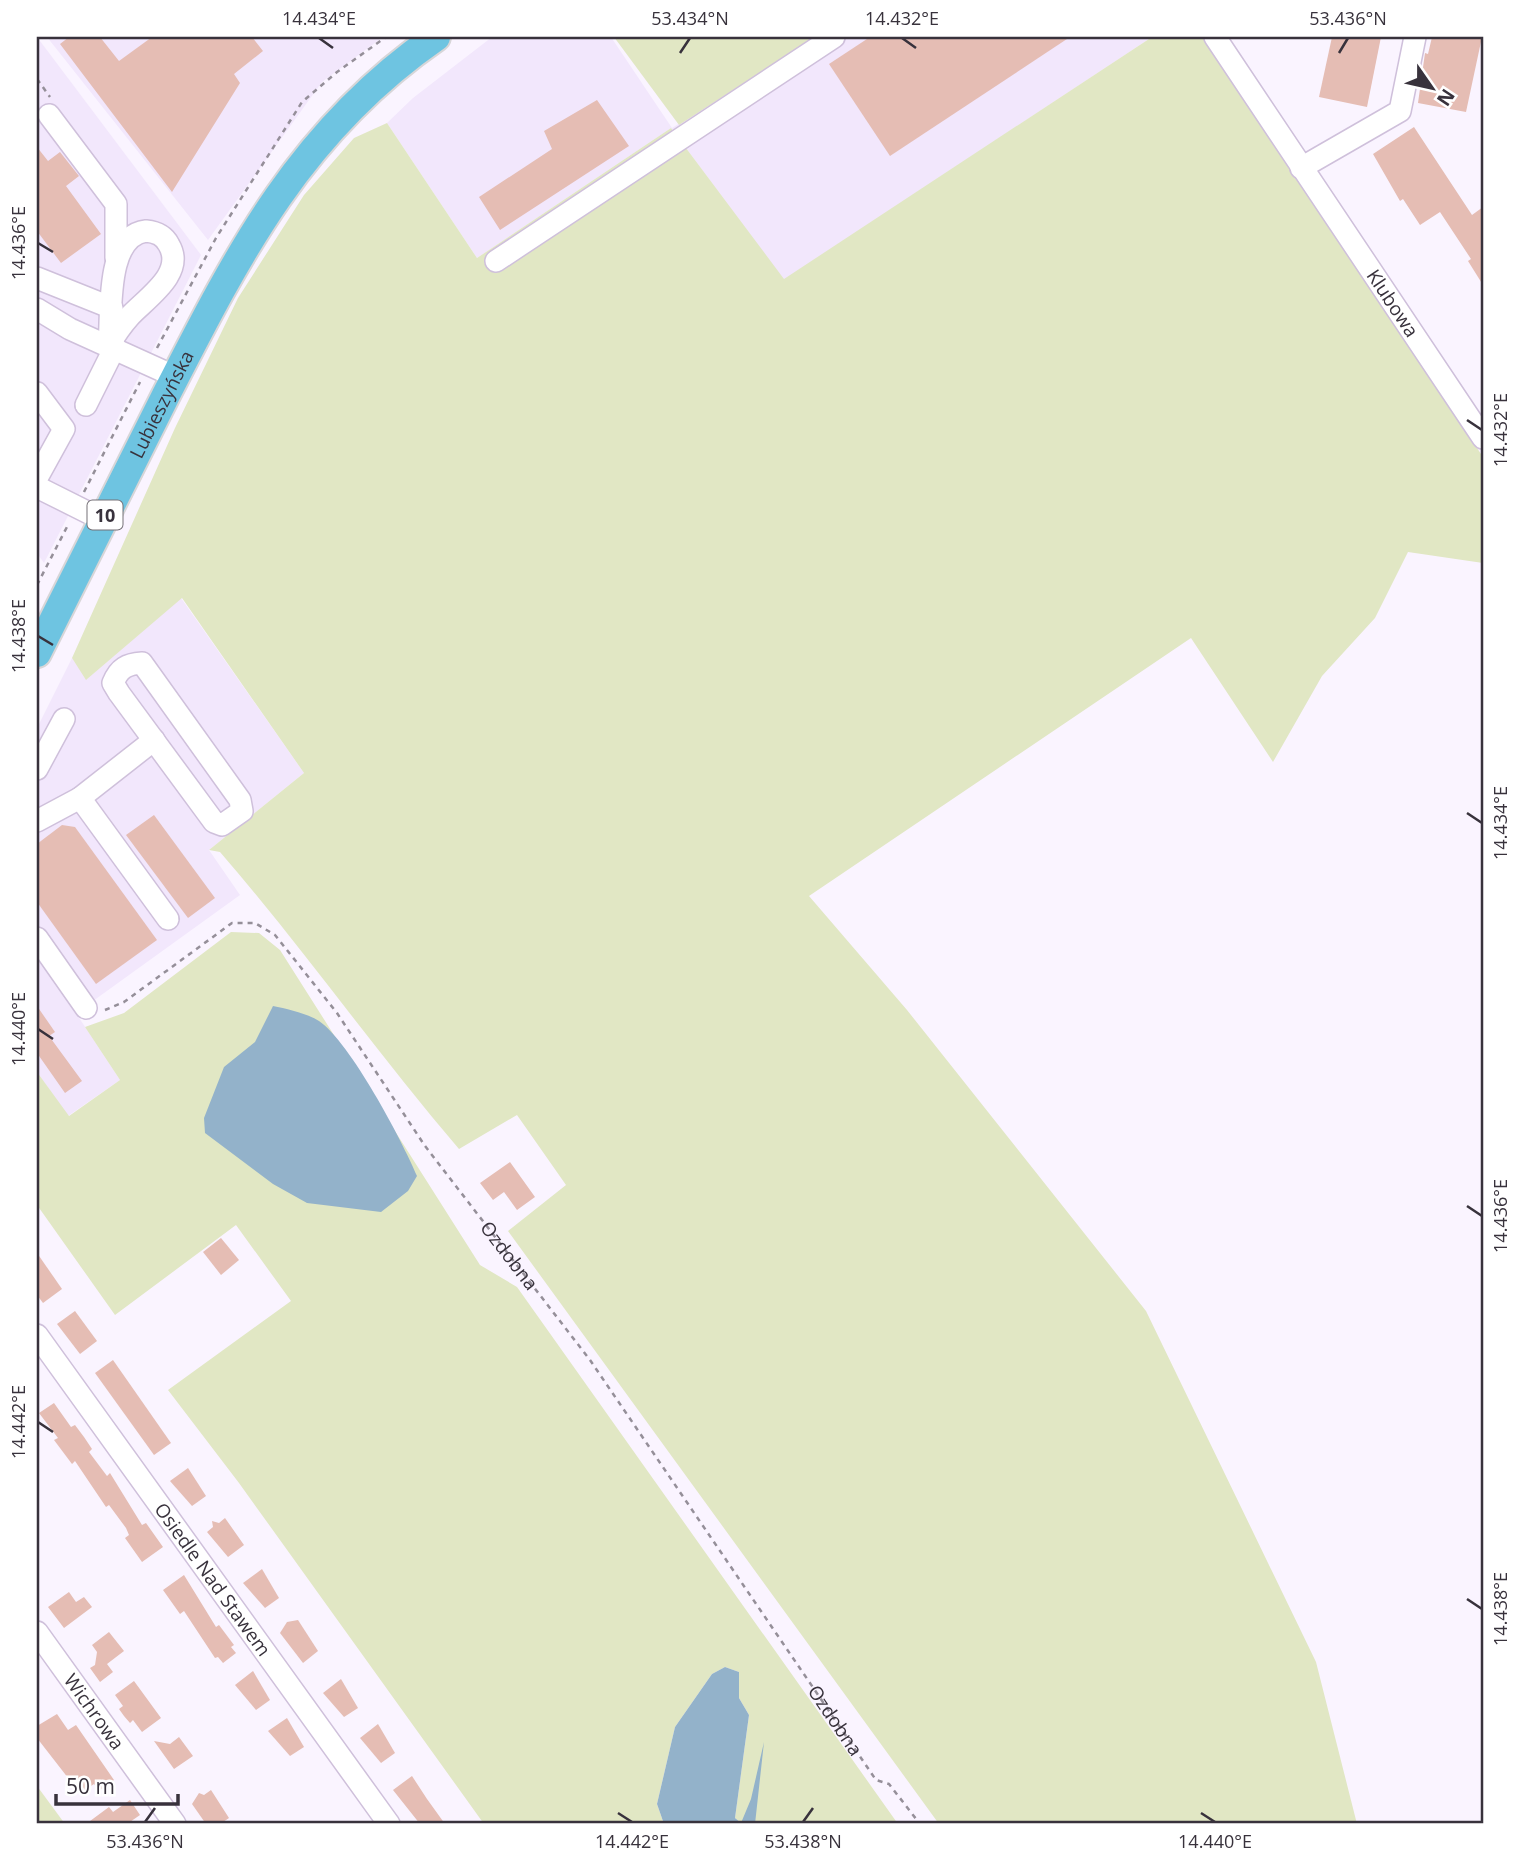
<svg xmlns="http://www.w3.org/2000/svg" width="1520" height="1861" font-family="'Open Sans',sans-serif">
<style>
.built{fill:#f2e7fc}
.green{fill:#e1e7c4}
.water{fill:#93b2ca}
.building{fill:#e5bdb4}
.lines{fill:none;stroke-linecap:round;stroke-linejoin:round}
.minor-casing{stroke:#cfc0db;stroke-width:24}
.major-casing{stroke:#d7d6d8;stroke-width:32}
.path{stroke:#958f99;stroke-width:2.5;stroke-dasharray:5 5;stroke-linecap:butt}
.minor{stroke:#fff;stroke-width:21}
.major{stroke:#6ec4e1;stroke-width:28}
.ticks{fill:none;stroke:#38323c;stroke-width:2.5}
.labels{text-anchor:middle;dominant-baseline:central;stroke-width:5;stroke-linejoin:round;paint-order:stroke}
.shield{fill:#fff;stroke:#747076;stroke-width:2}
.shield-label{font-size:18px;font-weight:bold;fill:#38323c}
.street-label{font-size:19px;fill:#38323c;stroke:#fff}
.neatline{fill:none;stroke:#38323c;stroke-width:2.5}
.ticks-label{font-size:18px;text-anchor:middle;fill:#38323c}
</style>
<rect width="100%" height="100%" fill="#faf4ff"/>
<g class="built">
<polygon points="37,37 201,255 44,563 37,553"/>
<polygon points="47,37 383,37 322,82 208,240"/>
<polygon points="492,37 611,37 672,128 815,37 1152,37 784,280 671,128 477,258 387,123 413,98"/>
<polygon points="181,598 304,773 209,850 240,895 93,1001 37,923 37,728 72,658 87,679"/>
<polygon points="37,954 120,1080 68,1116 37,1072"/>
</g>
<g class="green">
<polygon points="614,37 815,37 679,125"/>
<path d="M1152 37H1204L1483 457V563L1408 552 1375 618 1322 676 1273 762 1191 638 809 896 907 1010 1146 1311 1316 1662 1357 1824H939L508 1231 566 1185 517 1115 459 1149C376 1052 303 948 220 852L209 850 304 773 182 598 86 680 72 658 175 428 238 298 304 195 354 138 387 123 477 258 671 128 784 279Z"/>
<polygon points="231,932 259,933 280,950 480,1265 517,1287 898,1824 742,1824 735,1818 749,1715 739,1698 739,1672 725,1667 712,1674 675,1727 657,1804 664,1824 484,1824 239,1483 168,1390 291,1301 236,1225 115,1315 37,1205 37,1072 69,1116 120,1080 85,1027 124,1013"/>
<polygon points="37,1786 65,1824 37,1824"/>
</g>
<g class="water">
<path d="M273 1006C287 1009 306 1013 319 1021 350 1042 402 1140 417 1176L408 1191 381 1212 307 1203 273 1184 205 1133 204 1118 224 1067 255 1042Z"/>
<polygon points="725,1667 739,1672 739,1698 749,1715 735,1818 741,1823 751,1799 764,1742 755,1824 664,1824 657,1804 675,1727 712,1674"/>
</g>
<g class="building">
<polygon points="69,37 100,37 119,61 152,37 252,37 263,51 234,74 240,83 172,192 60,44"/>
<polygon points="870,37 1070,37 890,156 829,64"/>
<polygon points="1332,37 1381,37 1367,107 1319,97"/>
<polygon points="1432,37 1482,37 1466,112 1418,103 1425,53 1428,54"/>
<polygon points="597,100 629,146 500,230 479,197 552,149 544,131"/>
<polygon points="1414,127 1472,215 1483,207 1483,285 1468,261 1471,259 1440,212 1420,225 1403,199 1400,201 1373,154"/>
<polygon points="37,147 48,161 60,152 79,176 66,186 101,234 61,263 37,231"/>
<polygon points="154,815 215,898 188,918 126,835"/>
<polygon points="62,825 75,827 157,940 96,984 37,902 37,844"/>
<polygon points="37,1006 55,1032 49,1036 82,1081 65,1093 37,1053"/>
<polygon points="510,1162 535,1197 517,1210 504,1192 493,1200 480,1183"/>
<polygon points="221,1238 239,1260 221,1275 203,1252"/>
<polygon points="37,1253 62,1289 43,1303 37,1295"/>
<polygon points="75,1311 97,1341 80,1354 57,1324"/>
<polygon points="113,1360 171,1443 154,1455 95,1373"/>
<polygon points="54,1403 71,1427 75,1425 84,1437 92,1449 89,1452 107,1476 110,1473 142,1525 146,1523 163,1547 142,1562 125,1538 129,1535 126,1528 109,1505 106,1507 75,1461 72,1464 54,1440 58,1438 39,1413"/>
<polygon points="188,1468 206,1496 192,1506 170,1481"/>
<polygon points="225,1518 244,1545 228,1557 207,1532 213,1527 212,1521 219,1523"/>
<polygon points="262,1569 279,1598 265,1608 243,1583"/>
<polygon points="184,1575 216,1627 219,1625 234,1645 231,1647 236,1653 223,1663 218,1657 215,1658 184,1611 180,1614 163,1590"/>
<polygon points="69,1592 76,1602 84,1597 92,1607 64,1628 48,1607"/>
<polygon points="298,1620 318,1651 303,1663 280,1633 287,1622"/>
<polygon points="109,1632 124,1651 107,1664 113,1672 100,1682 90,1668 95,1665 97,1652 92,1645"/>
<polygon points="253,1671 270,1700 256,1710 235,1685"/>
<polygon points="341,1679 358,1708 344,1717 323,1693"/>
<polygon points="134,1681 161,1718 142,1732 133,1720 130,1723 124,1716 119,1709 123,1706 115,1695"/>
<polygon points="57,1714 68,1730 76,1725 114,1780 99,1791 94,1784 85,1790 77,1779 72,1783 37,1738 37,1726"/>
<polygon points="287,1718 304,1747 290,1756 268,1731"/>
<polygon points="378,1724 395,1753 381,1763 360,1738"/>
<polygon points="179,1737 193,1756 174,1769 154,1741 170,1744"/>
<polygon points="412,1776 427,1799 445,1824 420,1824 393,1790"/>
<polygon points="211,1790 229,1818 220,1824 206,1824 192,1804 199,1793 204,1795"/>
<polygon points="130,1800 140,1815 127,1824 86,1824 109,1807 113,1812"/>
</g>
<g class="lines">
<g class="minor-casing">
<g id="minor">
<path id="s2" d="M1215 37 1483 438"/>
<polyline points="49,115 116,204 116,258"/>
<polyline points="1301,168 1400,111 1415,37"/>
<path d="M146 231C156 232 164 235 169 245 186 274 145 299 129 317 121 326 115 335 109 345 112 313 105 236 146 231Z"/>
<polyline points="496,261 834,37"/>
<polyline points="37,278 112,308"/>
<polyline points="37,309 70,329 176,377"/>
<polyline points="37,393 64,429 37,478"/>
<polyline points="86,405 115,347"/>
<polyline points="37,487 103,520"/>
<path d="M142 663 240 800 242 811 222 825 214 822 119 693 113 683C119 668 127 664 142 663Z"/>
<polyline points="37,769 64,719"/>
<polyline points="80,798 168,919"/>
<polyline points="37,821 80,798 154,740"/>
<polyline points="37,938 86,1008"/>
<path id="s3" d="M37 1335 389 1824"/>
<path id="s4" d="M37 1632 175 1824"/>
</g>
</g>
<g class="major-casing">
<g id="major">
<path id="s5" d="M37 653C80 568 122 482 165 397 238 254 300 131 436 37"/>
</g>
</g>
<g class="path">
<polyline points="37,79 50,97"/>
<polyline points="157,348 216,238 302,102 337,72 386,37"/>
<polyline points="84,492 140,382"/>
<polyline points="37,585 69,523"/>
<path id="s1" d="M105 1010 124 1002 232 923H255L275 935 337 1013 425 1146 590 1360 876 1780 889 1784 920 1824"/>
</g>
<use href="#minor" class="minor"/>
<use href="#major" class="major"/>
</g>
<path class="ticks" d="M319 38 333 48M902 38 916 48M680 53 690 38M1339 53 1348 38M38 243 53 252M1467 420 1482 430M38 636 53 645M1467 813 1482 823M38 1029 53 1039M1467 1206 1482 1216M38 1422 53 1432M1467 1599 1482 1609M618 1813 632 1822M1201 1813 1215 1822M145 1822 155 1808M803 1822 813 1808"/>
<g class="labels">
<rect class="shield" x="87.5" y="500.5" width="35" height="29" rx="5"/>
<g class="shield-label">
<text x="105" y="515">10</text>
</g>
<g class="street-label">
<text stroke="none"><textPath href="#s2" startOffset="320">Klubowa</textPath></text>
<text stroke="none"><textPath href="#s5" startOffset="278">Lubieszyńska</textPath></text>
<text stroke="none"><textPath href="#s1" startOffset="598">Ozdobna</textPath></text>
<text stroke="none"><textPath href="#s3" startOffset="301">Osiedle Nad Stawem</textPath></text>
<text stroke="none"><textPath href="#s4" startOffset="98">Wichrowa</textPath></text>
<text stroke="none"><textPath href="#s1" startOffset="1166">Ozdobna</textPath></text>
</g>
</g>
<rect width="1520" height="1861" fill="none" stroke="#ffffff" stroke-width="77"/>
<g transform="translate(1432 88) rotate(124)" stroke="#ffffff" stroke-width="5" paint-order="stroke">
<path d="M0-5L12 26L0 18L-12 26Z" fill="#38323c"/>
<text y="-10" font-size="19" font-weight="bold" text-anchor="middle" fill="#38323c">N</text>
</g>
<path d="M56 1794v10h122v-10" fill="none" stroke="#38323c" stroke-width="3.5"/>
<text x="66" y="1794" font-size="21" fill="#38323c" stroke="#ffffff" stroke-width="5" paint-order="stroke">50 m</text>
<rect x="38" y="38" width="1444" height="1784" class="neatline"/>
<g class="ticks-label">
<text x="319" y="25">14.434°E</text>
<text x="690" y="25">53.434°N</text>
<text x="902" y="25">14.432°E</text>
<text x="1348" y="25">53.436°N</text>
<text transform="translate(19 243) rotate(-90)" y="6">14.436°E</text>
<text transform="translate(1501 430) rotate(-90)" y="6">14.432°E</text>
<text transform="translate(19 636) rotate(-90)" y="6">14.438°E</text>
<text transform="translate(1501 823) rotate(-90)" y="6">14.434°E</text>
<text transform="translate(19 1029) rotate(-90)" y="6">14.440°E</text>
<text transform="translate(1501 1216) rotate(-90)" y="6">14.436°E</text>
<text transform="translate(19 1422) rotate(-90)" y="6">14.442°E</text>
<text transform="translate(1501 1609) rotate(-90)" y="6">14.438°E</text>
<text x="145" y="1848">53.436°N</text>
<text x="632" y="1848">14.442°E</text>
<text x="803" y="1848">53.438°N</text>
<text x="1215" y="1848">14.440°E</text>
</g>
</svg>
